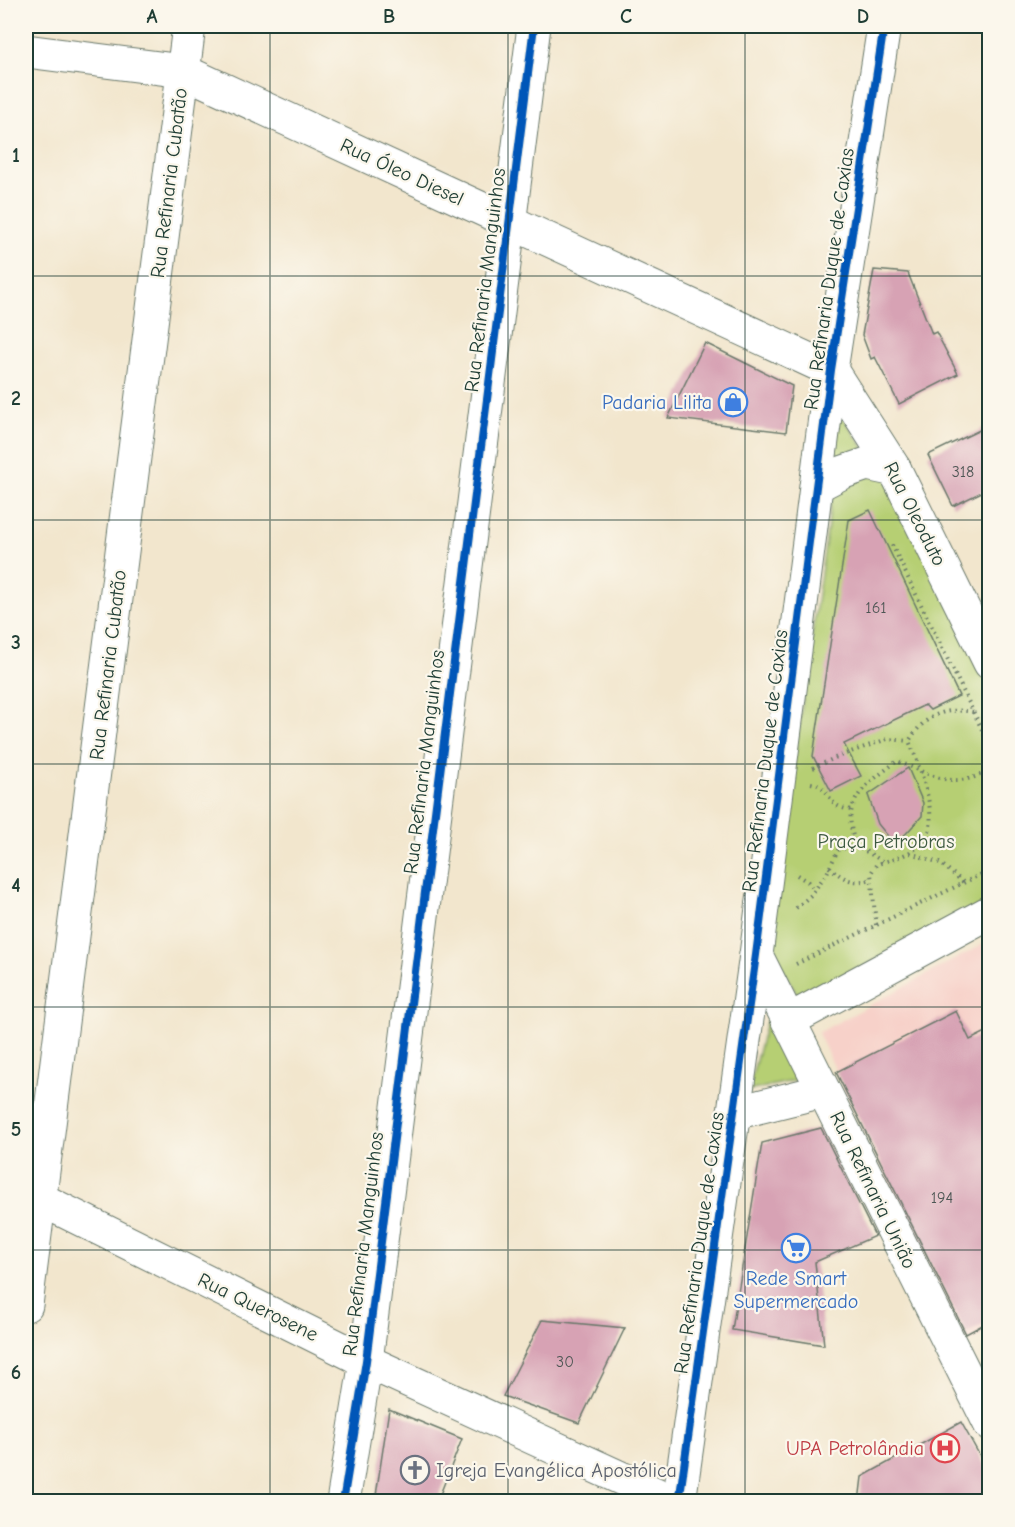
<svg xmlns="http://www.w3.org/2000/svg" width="1015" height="1527" font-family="'Comic Neue',sans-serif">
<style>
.built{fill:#f7d1c9}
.green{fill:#b6cf73;stroke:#6a8654;stroke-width:1.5}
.building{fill:#d7a2b4}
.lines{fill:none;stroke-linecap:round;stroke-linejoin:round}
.minor-casing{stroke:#69786a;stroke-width:35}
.path{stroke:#69786a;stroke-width:4;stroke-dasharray:1.5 4.5;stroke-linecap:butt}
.minor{stroke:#fff;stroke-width:33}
.cycleway-casing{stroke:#fbf7ec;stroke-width:11}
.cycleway{stroke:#0057b8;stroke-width:8}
.grid{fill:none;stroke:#1f3d34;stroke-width:1.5;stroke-opacity:0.55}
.labels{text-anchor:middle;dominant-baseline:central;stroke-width:4.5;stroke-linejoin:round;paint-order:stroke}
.number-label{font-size:16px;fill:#4d5654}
.street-label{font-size:20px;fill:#1f3d34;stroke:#fbf7ec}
.shop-label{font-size:20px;fill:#366cbe;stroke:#fbf7ec;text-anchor:end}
.park-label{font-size:20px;fill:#3d5a41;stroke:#fbf7ec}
.health-label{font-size:20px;fill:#be3a42;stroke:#fbf7ec;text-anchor:end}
.worship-label{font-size:20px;fill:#5b616d;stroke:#fbf7ec;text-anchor:start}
.neatline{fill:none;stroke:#1f3d34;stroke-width:2}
.grid-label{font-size:20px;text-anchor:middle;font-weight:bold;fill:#1f3d34}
</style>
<rect width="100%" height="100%" fill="#fbf7ec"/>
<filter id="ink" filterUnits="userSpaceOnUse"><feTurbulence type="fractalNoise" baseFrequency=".0167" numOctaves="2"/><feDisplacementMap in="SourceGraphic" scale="12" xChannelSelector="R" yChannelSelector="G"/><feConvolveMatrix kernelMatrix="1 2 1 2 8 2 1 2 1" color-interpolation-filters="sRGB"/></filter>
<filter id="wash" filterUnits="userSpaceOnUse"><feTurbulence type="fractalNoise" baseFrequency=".008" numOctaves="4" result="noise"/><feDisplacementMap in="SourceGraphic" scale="24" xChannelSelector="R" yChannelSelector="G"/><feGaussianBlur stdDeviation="1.35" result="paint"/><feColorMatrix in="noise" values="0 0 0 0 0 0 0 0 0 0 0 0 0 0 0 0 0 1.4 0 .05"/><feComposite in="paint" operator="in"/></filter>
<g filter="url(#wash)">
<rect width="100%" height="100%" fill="#f2e6cd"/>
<polygon class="built" points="989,941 989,1332 966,1344 818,1033"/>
<g class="green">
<polygon points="834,404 870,457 832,470"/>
<polygon points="864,474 890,478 989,679 989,902 800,1000 768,942 833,490"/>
<polygon points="768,1015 801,1079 748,1091"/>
</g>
<g id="blocks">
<g class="building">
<polygon points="874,270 908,273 932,334 936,332 958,374 899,404 875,357 871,359 862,335"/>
<polygon points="705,343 792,386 786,432 668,418"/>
<polygon points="990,425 990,488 953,506 928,455"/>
<polygon points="870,510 959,696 930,710 925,705 844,744 861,776 831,791 813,756 849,520"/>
<polygon points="908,768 923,803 922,816 902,838 891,840 878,824 868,795"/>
<polygon points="956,1011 970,1040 990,1030 990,1321 966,1334 836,1072"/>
<polygon points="821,1128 875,1236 815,1262 824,1345 732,1330 762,1143"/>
<polygon points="542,1320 625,1328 579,1423 503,1396"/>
<polygon points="389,1409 462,1439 437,1502 375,1502"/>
<polygon points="961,1422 990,1474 990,1502 859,1502 862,1477"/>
</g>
</g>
</g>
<g filter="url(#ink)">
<use href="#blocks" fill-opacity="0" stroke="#69786a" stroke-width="1.5"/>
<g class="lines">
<g class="minor-casing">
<g id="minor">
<polyline points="26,51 183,71 831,370"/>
<polyline points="831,370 895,470 990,663"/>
<polyline points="816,486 841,473 867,464 895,470"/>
<polyline points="756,955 990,1424"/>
<polyline points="788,1021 990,912"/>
<polyline points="734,1113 823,1091"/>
<polyline points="40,1199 366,1361 673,1502"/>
<polyline points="26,1305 189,26"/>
<polyline points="343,1502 366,1361 534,26"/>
<polyline points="679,1502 756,955 831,370 884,26"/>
</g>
</g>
<g class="path">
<polyline points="892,545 990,746"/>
<path d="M973 712C944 707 925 715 909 741 918 762 941 820 925 840 914 853 899 857 884 862L855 845C853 836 849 822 851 813 855 789 880 775 897 761 932 775 953 791 990 770"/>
<polyline points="813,768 837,757 887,739 909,741"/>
<path d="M811 783C835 788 823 807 852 810"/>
<polyline points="910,853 940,863 963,882"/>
<path d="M829 867C844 879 852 885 871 879"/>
<polyline points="797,875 808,882 814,890"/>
<polyline points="796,908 811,895 827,873 838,850 855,845"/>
<polyline points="876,925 871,873 876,865 884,862"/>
<polyline points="796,964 990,870"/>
</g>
<use href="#minor" class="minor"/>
<g class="cycleway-casing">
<g id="cycleway">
<polyline points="343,1502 366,1361 534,26"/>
<polyline points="679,1502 756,955 831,370 884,26"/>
</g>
</g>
<use href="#cycleway" class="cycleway"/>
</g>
</g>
<path class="grid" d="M270 26V1502M508 26V1502M745 26V1502M26 276H990M26 520H990M26 764H990M26 1007H990M26 1250H990"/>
<defs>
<g id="shop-ring" transform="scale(1.5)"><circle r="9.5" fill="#fbf7ec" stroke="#3f7fe0" stroke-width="1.5"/><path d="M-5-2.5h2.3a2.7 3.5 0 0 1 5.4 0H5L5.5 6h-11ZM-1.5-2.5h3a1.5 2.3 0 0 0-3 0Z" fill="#3f7fe0"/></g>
<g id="supermarket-ring" transform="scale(1.5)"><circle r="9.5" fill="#fbf7ec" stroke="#3f7fe0" stroke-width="1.5"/><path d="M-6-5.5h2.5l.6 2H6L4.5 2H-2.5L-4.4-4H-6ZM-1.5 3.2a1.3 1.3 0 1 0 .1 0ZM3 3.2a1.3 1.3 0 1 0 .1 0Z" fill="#3f7fe0"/></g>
<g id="hospital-ring" transform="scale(1.5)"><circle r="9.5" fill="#fbf7ec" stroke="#e0444e" stroke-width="1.5"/><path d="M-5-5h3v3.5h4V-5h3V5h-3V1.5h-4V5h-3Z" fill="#e0444e"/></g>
<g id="church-ring" transform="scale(1.5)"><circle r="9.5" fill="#fbf7ec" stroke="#6b7280" stroke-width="1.5"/><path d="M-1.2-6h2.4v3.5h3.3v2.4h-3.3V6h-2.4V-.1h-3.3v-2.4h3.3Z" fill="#6b7280"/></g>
</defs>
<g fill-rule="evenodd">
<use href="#shop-ring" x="733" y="402"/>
<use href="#supermarket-ring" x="796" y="1248"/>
<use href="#hospital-ring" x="945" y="1448"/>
<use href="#church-ring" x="415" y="1470"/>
</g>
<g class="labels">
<g class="number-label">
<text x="963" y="472">318</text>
<text x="876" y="608">161</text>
<text x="942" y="1198">194</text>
<text x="565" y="1362">30</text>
</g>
<g class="street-label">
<text transform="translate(402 172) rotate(25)">Rua Óleo Diesel</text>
<text transform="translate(169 183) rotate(-83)">Rua Refinaria Cubatão</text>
<text transform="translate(829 279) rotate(-82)">Rua Refinaria Duque de Caxias</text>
<text transform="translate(485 280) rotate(-83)">Rua Refinaria Manguinhos</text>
<text transform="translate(915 514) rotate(63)">Rua Oleoduto</text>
<text transform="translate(108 665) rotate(-83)">Rua Refinaria Cubatão</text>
<text transform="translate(765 761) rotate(-83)">Rua Refinaria Duque de Caxias</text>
<text transform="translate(424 762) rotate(-83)">Rua Refinaria Manguinhos</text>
<text transform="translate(873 1190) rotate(64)">Rua Refinaria União</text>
<text transform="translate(699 1243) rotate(-82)">Rua Refinaria Duque de Caxias</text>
<text transform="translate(363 1244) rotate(-83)">Rua Refinaria Manguinhos</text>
<text transform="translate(258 1307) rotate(26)">Rua Querosene</text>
</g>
<g class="shop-label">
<text x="712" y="402">Padaria Lilita</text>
<text x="796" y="1278" text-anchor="middle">Rede Smart<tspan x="796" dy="23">Supermercado</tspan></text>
</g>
<g class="park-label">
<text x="886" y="841">Praça Petrobras</text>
</g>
<g class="health-label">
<text x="924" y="1448">UPA Petrolândia</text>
</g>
<g class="worship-label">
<text x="436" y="1470">Igreja Evangélica Apostólica</text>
</g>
</g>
<rect width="1015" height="1527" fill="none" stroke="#fbf7ec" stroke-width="66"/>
<rect x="33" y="33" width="949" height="1461" class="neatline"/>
<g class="grid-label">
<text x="152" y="23">A</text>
<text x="389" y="23">B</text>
<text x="626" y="23">C</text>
<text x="863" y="23">D</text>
<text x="16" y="162">1</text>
<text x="16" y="405">2</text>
<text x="16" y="649">3</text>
<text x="16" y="892">4</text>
<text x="16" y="1136">5</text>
<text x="16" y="1379">6</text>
</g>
</svg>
